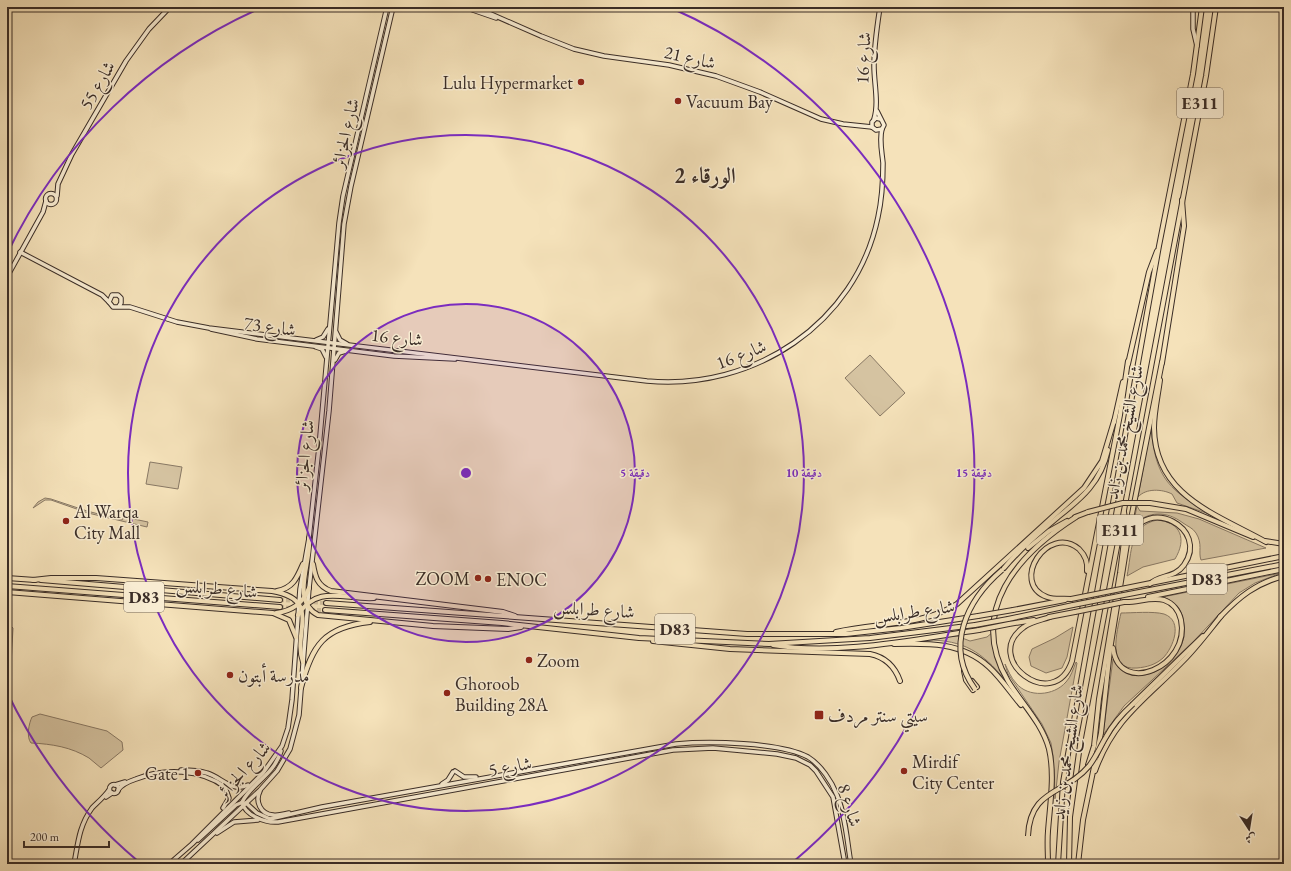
<svg xmlns="http://www.w3.org/2000/svg" width="1291" height="871" font-family="'EB Garamond',Amiri,serif">
<style>
.green{fill:#d5c3a1;stroke:#887864}
.lines{fill:none;stroke-linecap:round;stroke-linejoin:round}
.highway-tunnel{stroke:#d0be9d;stroke-width:4;stroke-dasharray:4 2;stroke-linecap:butt}
.secondary-casing{stroke:#3a2d27;stroke-width:5.5}
.highway-casing{stroke:#3a2d27;stroke-width:6}
.secondary{stroke:#f8ecd2;stroke-width:3.5}
.highway{stroke:#f5e2ba;stroke-width:4}
.highway-bridge-casing{stroke:#3a2d27;stroke-width:6;stroke-linecap:butt}
.highway-bridge{stroke:#f5e2ba;stroke-width:4}
.ring{fill:none;stroke:#7b2cbf;stroke-width:2}
.poi-dot{fill:#8f2418;stroke:#f8ecd2;stroke-width:1.5}
.labels{text-anchor:middle;dominant-baseline:central;stroke-width:3;stroke-linejoin:round;paint-order:stroke}
.shield{fill:#f8ecd2;stroke:#73665a;stroke-width:1}
.shield-label{font-size:17px;font-weight:bold;fill:#3a2d27}
.street-label{font-size:18px;fill:#3a2d27;stroke:#f8ecd2}
.poi-label{font-size:18px;fill:#3a2d27;stroke:#f8ecd2;text-anchor:start}
.district-label{font-size:22px;font-weight:bold;fill:#3a2d27;stroke:#f8ecd2}
.centre{fill:#7b2cbf;stroke:#f8ecd2;stroke-width:2}
.ring-label{font-size:12px;text-anchor:middle;font-weight:bold;fill:#7b2cbf;stroke:#f8ecd2;stroke-width:3;stroke-linejoin:round;paint-order:stroke}
</style>
<rect width="100%" height="100%" fill="#f5e2ba"/>
<filter id="stains"><feTurbulence type="fractalNoise" baseFrequency=".005" numOctaves="4"/><feColorMatrix values="0 0 0 0 .2 0 0 0 0 .09 0 0 0 0 .02 0 0 0 .5 -.17"/></filter>
<radialGradient id="worn" r=".72"><stop offset=".6" stop-color="#630" stop-opacity="0"/><stop offset="1" stop-color="#630" stop-opacity=".3"/></radialGradient>
<g class="green">
<polygon points="870,355 905,393 880,416 845,378"/>
<path d="M1151 426C1155 480 1170 491 1215 516L1177 503 1172 494C1162 489 1146 488 1138 497Z"/>
<polygon points="150,462 182,467 178,489 146,484"/>
<polygon points="45,498 51,499 87,511 122,520 124,517 148,522 147,527 88,513 51,500 45,500 33,508 38,502"/>
<path d="M1137 506 1140 511 1177 513 1199 519 1266 548 1201 560C1198 552 1203 544 1196 533 1193 528 1187 526 1183 523 1167 511 1148 510 1133 526Z"/>
<path d="M1157 520C1181 522 1187 539 1175 559L1143 567 1127 576C1132 552 1129 526 1157 520Z"/>
<path d="M1281 573 1255 583 1239 593 1193 642 1124 706 1103 735 1113 659C1129 696 1190 665 1184 624 1182 609 1176 602 1163 597Z"/>
<path d="M1121 613C1132 613 1153 611 1164 614 1184 621 1173 648 1163 658 1155 665 1147 667 1137 668 1106 671 1117 631 1121 613Z"/>
<polygon points="7,622 13,628 7,739"/>
<polygon points="1073,627 1067,657 1062,668 1046,673 1031,666 1029,657 1032,649 1055,638"/>
<path d="M993 632 994 651 1005 680C982 652 964 640 927 640L926 638 957 636 970 641 987 637Z"/>
<path d="M1076 662 1077 663 1059 762 1055 799 1053 756 1051 743 1042 724 1008 674 1005 664C1008 670 1011 678 1016 683 1028 698 1054 696 1066 682 1071 677 1073 669 1076 662Z"/>
<path d="M40 714 107 731 122 742 123 750 101 768C97 765 93 761 89 758 71 747 52 744 31 743 26 737 29 723 32 717Z"/>
</g>
<g class="lines">
<g class="highway-tunnel">
<polyline points="280,600 298,601"/>
<polyline points="308,602 326,603"/>
<polyline points="280,607 302,609"/>
<polyline points="311,610 325,610"/>
</g>
<g class="secondary-casing">
<g id="secondary">
<polyline points="464,7 496,18"/>
<polyline points="475,7 541,36 574,49 604,56 669,65 716,76 760,92 821,119 843,124 872,127"/>
<polyline points="1193,7 1193,29 1197,46"/>
<polyline points="877,111 884,125 882,129 876,130 872,127 872,122 876,118 880,119"/>
<path d="M874 119C879 103 874 83 874 66 874 46 877 27 880 7"/>
<circle cx="51" cy="199" r="5.5"/>
<polyline points="57,196 58,184 72,154 126,61 149,29 170,7"/>
<polyline points="20,252 102,295 109,302"/>
<polyline points="7,277 43,212 46,201"/>
<path d="M119 306 121 303V298L118 295H112L109 302 113 307H130L177 322 209 328 647 381C753 391 856 324 878 217 882 199 883 181 883 163 882 152 879 140 882 129"/>
<polyline points="211,329 257,339 394,356 455,359"/>
<polyline points="336,332 340,340 347,344"/>
<polyline points="316,340 323,337 328,329"/>
<polyline points="316,347 322,349 326,357"/>
<polyline points="335,360 339,353 346,351"/>
<path d="M281 751C274 775 252 783 242 802 245 816 266 823 278 822L673 750 713 748 777 754 796 758 810 765 816 771 833 797 845 864"/>
<path d="M181 770C190 770 198 770 207 773 221 777 232 793 248 785"/>
<polyline points="455,771 464,777 476,777"/>
<polyline points="442,784 448,780 453,772"/>
<circle cx="114" cy="789" r="4.5"/>
<polyline points="115,785 125,782"/>
<path d="M118 790C122 784 130 781 136 779 164 768 201 769 225 787L229 798 223 808"/>
<path d="M260 791C255 801 260 814 273 815 278 816 284 814 289 813"/>
<polyline points="106,797 112,793"/>
<path d="M246 803 257 813 270 819 322 807 676 744C708 741 780 742 808 757 821 765 832 782 837 795 846 817 847 842 851 864"/>
<polyline points="217,833 234,822 258,820"/>
<polyline points="198,840 236,805 243,802"/>
<path d="M74 864C78 843 79 826 92 808 98 802 104 797 109 790"/>
<polyline points="169,864 192,844 263,773 282,746 288,728 292,700 300,589 309,538 319,447 339,223 343,196 387,7"/>
<polyline points="181,864 260,790 277,771 290,749 299,715 309,588 329,411 344,224 351,186 393,7"/>
</g>
</g>
<g class="highway-casing">
<g id="highway">
<polyline points="1162,363 1184,226 1182,200"/>
<polyline points="1128,364 1149,272 1157,251"/>
<path d="M1160 380C1158 396 1154 412 1154 428 1155 496 1216 514 1266 542"/>
<polyline points="1114,422 1123,382"/>
<polyline points="1150,503 1186,509 1253,537"/>
<polyline points="1075,517 1088,512"/>
<path d="M309 538C312 561 290 601 318 615L433 626 508 629 521 627"/>
<path d="M1130 538C1146 495 1210 528 1184 565 1174 579 1159 574 1150 584"/>
<polyline points="1265,541 1284,544"/>
<polyline points="1028,548 1049,531 1067,521"/>
<path d="M313 564C315 576 317 586 331 591L503 612 515 616"/>
<path d="M1004 568C1020 549 1039 533 1058 517 1082 498 1101 482 1108 450"/>
<polyline points="7,578 35,580"/>
<path d="M33 580 51 578H96L272 591C323 600 292 632 303 662"/>
<polyline points="41,580 280,600"/>
<polyline points="7,586 280,607"/>
<polyline points="1126,588 1284,556"/>
<path d="M277 591C293 588 297 578 303 564"/>
<polyline points="7,592 273,613 289,620 296,637"/>
<polyline points="1129,594 1284,564"/>
<polyline points="1148,597 1284,569"/>
<path d="M1071 599C1063 598 1055 600 1047 597 1009 583 1048 523 1079 549 1085 555 1088 563 1087 571"/>
<polyline points="326,603 747,634 846,634 901,628 978,616"/>
<polyline points="325,610 502,623 639,638 769,644 870,638 975,625"/>
<polyline points="1013,610 1065,600"/>
<path d="M276 613C292 611 303 604 309 588"/>
<path d="M298 615C317 584 345 600 374 598"/>
<polyline points="1049,617 1075,612"/>
<path d="M1050 617C1042 620 1032 621 1024 627 980 658 1054 715 1072 661L1120 415 1128 361"/>
<path d="M1220 617C1239 597 1256 583 1284 576"/>
<polyline points="1008,619 1073,605"/>
<polyline points="1009,624 1034,620"/>
<path d="M836 632C876 622 921 627 957 604L1084 488 1102 461 1114 421"/>
<path d="M653 641 730 649 870 654C885 657 895 667 900 681"/>
<path d="M894 644C928 643 962 642 989 667 1001 678 1010 692 1021 705"/>
<path d="M773 645C836 656 916 639 979 630"/>
<path d="M1113 648C1119 697 1191 667 1181 620 1179 611 1173 603 1164 600 1151 596 1137 603 1124 602"/>
<polyline points="964,671 966,680 973,690"/>
<polyline points="972,681 977,687"/>
<path d="M301 688C312 645 324 627 370 622"/>
<polyline points="1133,704 1203,636"/>
<polyline points="1088,765 1094,746 1099,699 1120,573 1126,525 1124,512"/>
<path d="M1095 771C1114 718 1146 699 1183 661 1197 647 1208 632 1221 616"/>
<path d="M1048 864C1048 853 1047 842 1048 831 1050 804 1055 775 1049 749 1042 723 1022 704 1008 681 967 611 1018 554 1076 517"/>
<polyline points="1058,864 1063,782 1159,246 1193,74 1202,7"/>
<polyline points="1069,864 1070,817 1081,738 1206,76 1216,7"/>
<polyline points="1078,864 1083,820 1101,733 1110,650 1131,519 1162,362"/>
</g>
</g>
<use href="#secondary" class="secondary"/>
<use href="#highway" class="highway"/>
<g class="highway-bridge-casing">
<g id="highway-bridge">
<polyline points="1088,512 1123,503 1150,503"/>
<polyline points="1071,599 1126,588"/>
<polyline points="1073,605 1129,594"/>
<polyline points="1075,612 1124,602"/>
<polyline points="978,616 1013,610"/>
<polyline points="975,625 1008,619"/>
<polyline points="979,630 1009,624"/>
<path d="M975 689C944 647 967 600 1002 570"/>
<path d="M1028 836C1030 788 1065 795 1089 766 1096 757 1100 747 1106 737 1113 724 1122 714 1133 704"/>
</g>
</g>
<use href="#highway-bridge" class="highway-bridge"/>
</g>
<circle cx="466" cy="473" r="169" fill="#7b2cbf" fill-opacity=".12"/>
<g class="ring">
<circle cx="466" cy="473" r="169"/>
<circle cx="466" cy="473" r="338"/>
<path d="M139 862A508 508 0 0 1 7 692M7 254A508 508 0 0 1 263 7M669 7A508 508 0 0 1 793 862"/>
</g>
<g class="poi-dot">
<circle cx="581" cy="82" r="4"/>
<circle cx="678" cy="101" r="4"/>
<circle cx="66" cy="521" r="4"/>
<circle cx="478" cy="578" r="4"/>
<circle cx="488" cy="579" r="4"/>
<circle cx="529" cy="660" r="4"/>
<circle cx="230" cy="675" r="4"/>
<circle cx="447" cy="693" r="4"/>
<rect x="814" y="710" width="10" height="10" rx="2"/>
<circle cx="904" cy="771" r="4"/>
<circle cx="198" cy="773" r="4"/>
</g>
<g class="labels">
<g class="shield">
<rect x="1177" y="88" width="46" height="30" rx="3"/>
<rect x="1097" y="515" width="46" height="30" rx="3"/>
<rect x="1187" y="564" width="40" height="30" rx="3"/>
<rect x="124" y="582" width="40" height="30" rx="3"/>
<rect x="655" y="614" width="40" height="30" rx="3"/>
</g>
<g class="shield-label">
<text x="1200" y="103">E311</text>
<text x="1120" y="530">E311</text>
<text x="1207" y="579">D83</text>
<text x="144" y="597">D83</text>
<text x="675" y="629">D83</text>
</g>
<g class="street-label">
<text transform="translate(690 57) rotate(13)">شارع 21</text>
<text transform="translate(863 58) rotate(-87)">شارع 16</text>
<text transform="translate(97 85) rotate(-60)">شارع 55</text>
<text transform="translate(345 133) rotate(-77)">شارع الجزائر</text>
<text transform="translate(270 326) rotate(8)">شارع 73</text>
<text transform="translate(397 337) rotate(6)">شارع 16</text>
<text transform="translate(741 354) rotate(-21)">شارع 16</text>
<text transform="translate(1124 432) rotate(-79)">شارع الشيخ محمد بن زايد</text>
<text transform="translate(304 455) rotate(-84)">شارع الجزائر</text>
<text transform="translate(217 588) rotate(5)">شارع طرابلس</text>
<text transform="translate(594 609) rotate(4)">شارع طرابلس</text>
<text transform="translate(914 611) rotate(-8)">شارع طرابلس</text>
<text transform="translate(1067 752) rotate(-82)">شارع الشيخ محمد بن زايد</text>
<text transform="translate(510 766) rotate(-10)">شارع 5</text>
<text transform="translate(243 770) rotate(-48)">شارع الجزائر</text>
<text transform="translate(850 805) rotate(73)">شارع 8</text>
</g>
<g class="poi-label">
<text x="573" y="82" text-anchor="end">Lulu Hypermarket</text>
<text x="686" y="101">Vacuum Bay</text>
<text x="74" y="511">Al Warqa<tspan x="74" dy="21">City Mall</tspan></text>
<text x="470" y="578" text-anchor="end">ZOOM</text>
<text x="496" y="579">ENOC</text>
<text x="537" y="660">Zoom</text>
<text x="238" y="675">مدرسة أبتون</text>
<text x="455" y="683">Ghoroob<tspan x="455" dy="21">Building 28A</tspan></text>
<text x="828" y="715">سيتي سنتر مردف</text>
<text x="912" y="761">Mirdif<tspan x="912" dy="21">City Center</tspan></text>
<text x="190" y="773" text-anchor="end">Gate 1</text>
</g>
<g class="district-label">
<text x="705" y="175">الورقاء 2</text>
</g>
</g>
<circle cx="466" cy="473" r="6" class="centre"/>
<g class="ring-label">
<text x="635" y="477">5 دقيقة</text>
<text x="804" y="477">10 دقيقة</text>
<text x="974" y="477">15 دقيقة</text>
</g>
<rect width="1291" height="871" fill="none" stroke="#f5e2ba" stroke-width="24"/>
<rect x="8" y="8" width="1275" height="855" fill="none" stroke="#3a2d27" stroke-width="2"/>
<rect x="12" y="12" width="1267" height="847" fill="none" stroke="#3a2d27"/>
<g transform="translate(1249 829) rotate(168)" stroke="#f8ecd2" stroke-width="3" paint-order="stroke">
<path d="M0-3L7 15L0 10L-7 15Z" fill="#3a2d27"/>
<text y="-6" font-size="11" font-weight="bold" text-anchor="middle" fill="#3a2d27">ش</text>
</g>
<path d="M24 841v6h85v-6" fill="none" stroke="#3a2d27" stroke-width="2"/>
<text x="30" y="841" font-size="12" fill="#3a2d27" stroke="#f8ecd2" stroke-width="3" paint-order="stroke">200 m</text>
<rect width="100%" height="100%" filter="url(#stains)"/>
<rect width="100%" height="100%" fill="url(#worn)"/>
</svg>
